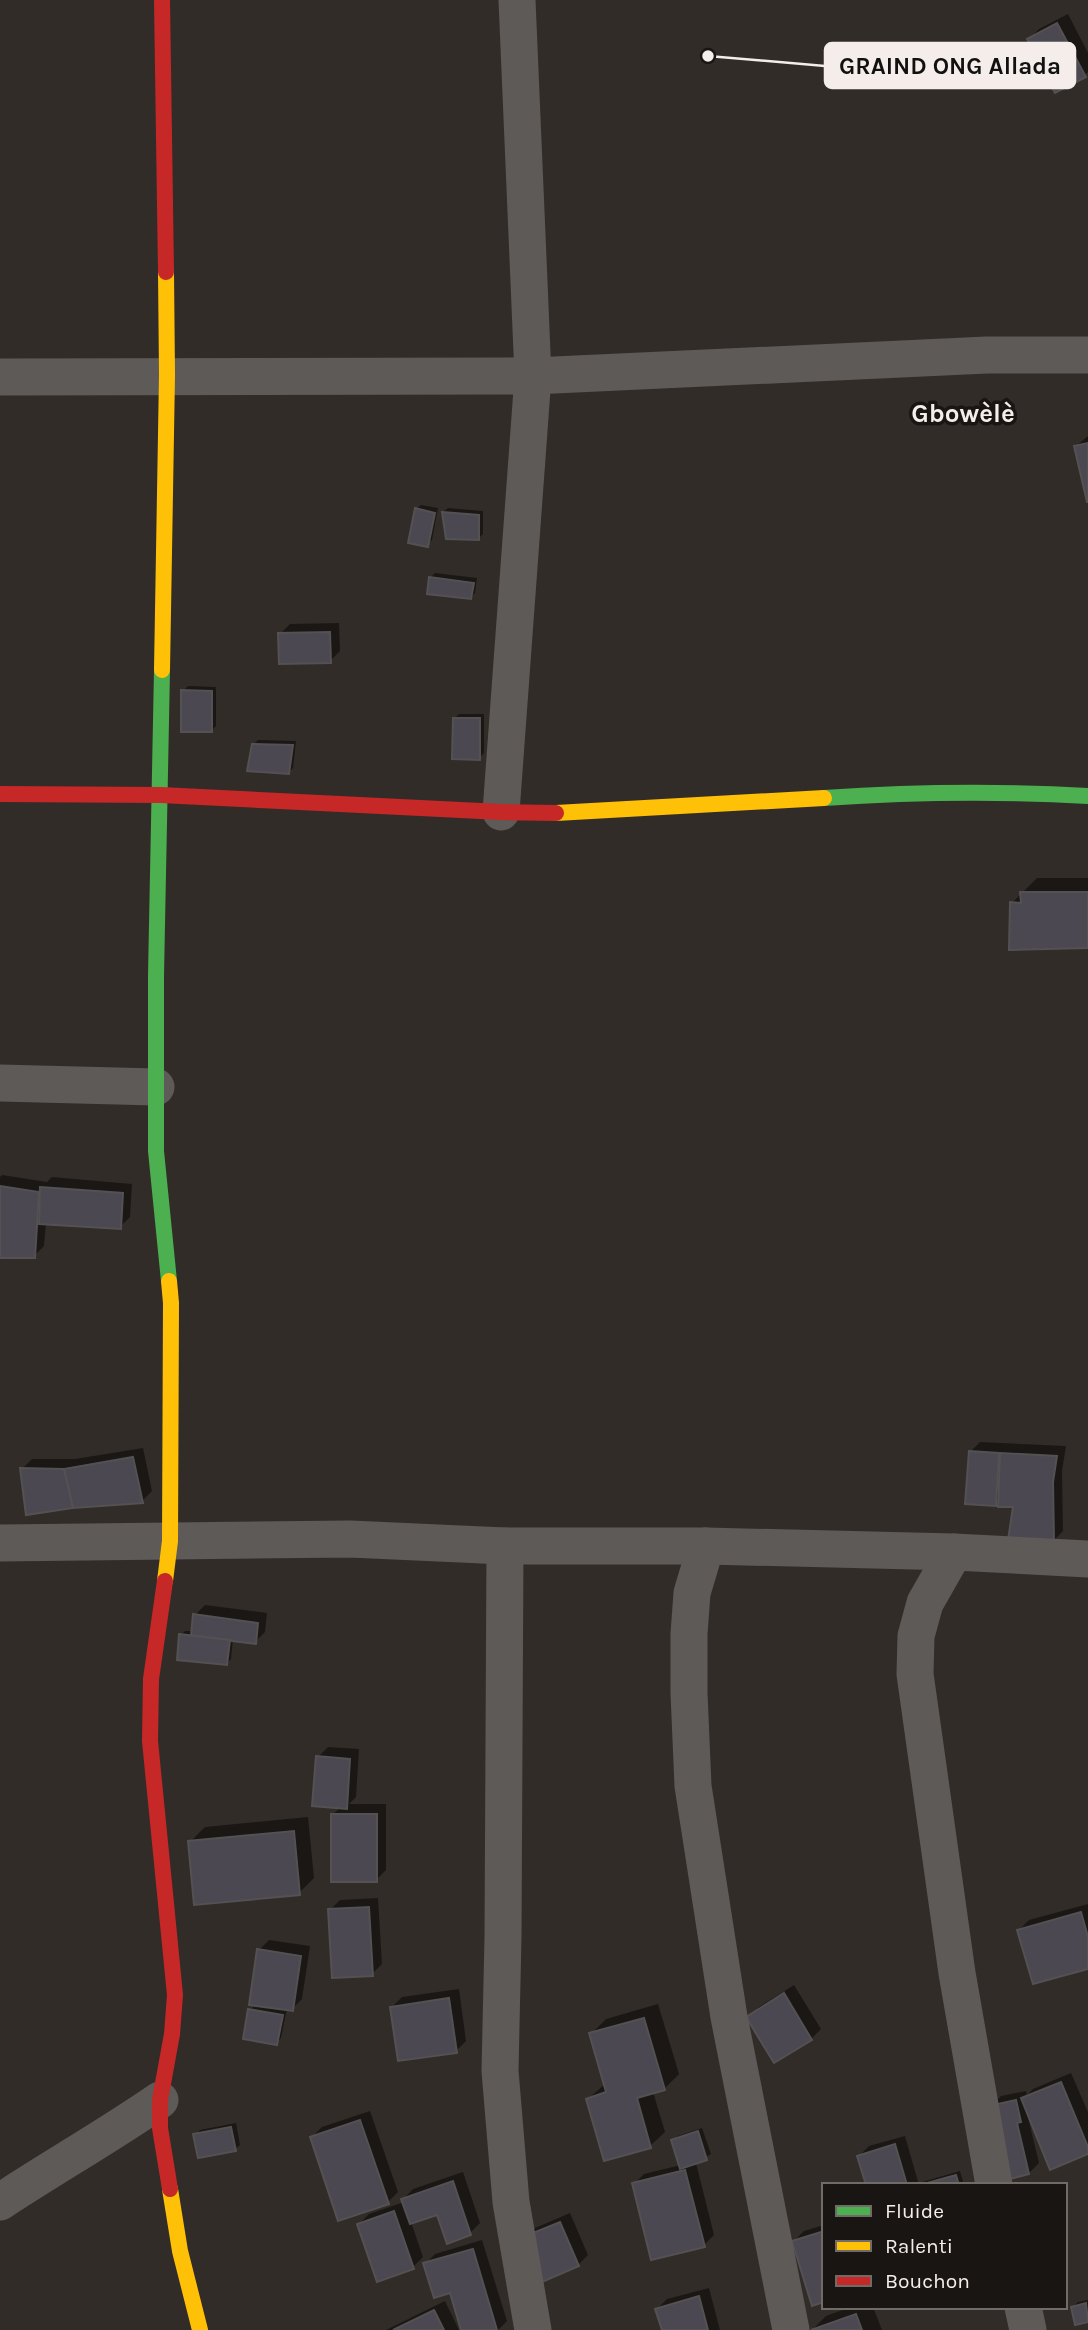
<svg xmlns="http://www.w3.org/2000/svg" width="1088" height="2330" font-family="Karla,sans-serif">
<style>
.shadow{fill:#0007}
.building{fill:#4b4852;stroke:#535152;stroke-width:2}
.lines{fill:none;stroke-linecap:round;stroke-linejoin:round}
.street{stroke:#5e5a57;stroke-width:37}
.fast{stroke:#4caf50;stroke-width:16}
.slow{stroke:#ffc107;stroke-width:16}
.jam{stroke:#c62828;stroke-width:16}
.labels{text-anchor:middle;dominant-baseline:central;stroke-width:7;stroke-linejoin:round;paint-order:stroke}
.quarter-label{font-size:26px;font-weight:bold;fill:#f4ede9;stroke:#191512}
.leader{fill:none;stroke:#f4ede9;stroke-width:2.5}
.callout-dot{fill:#f4ede9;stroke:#191512;stroke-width:2.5}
.callout{fill:#f4ede9;stroke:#f4ede9;stroke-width:2.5}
.callout-label{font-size:24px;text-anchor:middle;font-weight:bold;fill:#111}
</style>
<rect width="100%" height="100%" fill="#322c28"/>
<g class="shadow">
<polygon points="1068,14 1088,53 1088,72 1084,76 1029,39 1039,29"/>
<polygon points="1088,436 1088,499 1076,446"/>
<polygon points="421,505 438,508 432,540 427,545 416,509"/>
<polygon points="448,508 483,511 483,534 478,539 443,512"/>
<polygon points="435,573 477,578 475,593 471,597 430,578"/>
<polygon points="339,623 340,651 330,661 280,634 290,624"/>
<polygon points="188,686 216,687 216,726 211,731 183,691"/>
<polygon points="459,714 484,714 484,753 479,758 455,718"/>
<polygon points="258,740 296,741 293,768 289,772 253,745"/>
<polygon points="1037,878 1088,878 1088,947 1012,903"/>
<polygon points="2,1175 47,1182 52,1177 132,1184 130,1217 120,1227 46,1223 44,1246 34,1256 0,1256 0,1177"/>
<polygon points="980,1442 1066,1446 1062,1471 1063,1531 1053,1541 1016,1505 1000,1500 995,1504 970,1452"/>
<polygon points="143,1448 152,1491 142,1501 73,1507 22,1469 32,1459 75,1459"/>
<polygon points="205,1605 267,1613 265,1632 255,1642 233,1639 231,1659 227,1663 181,1635 185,1631 193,1631 195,1615"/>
<polygon points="328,1747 359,1749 356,1797 349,1804 386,1804 386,1870 376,1880 333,1814 341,1807 318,1757"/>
<polygon points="308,1817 314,1878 299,1893 190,1842 205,1827"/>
<polygon points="378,1898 382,1964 372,1974 330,1910 340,1900"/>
<polygon points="1088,1904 1088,1967 1019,1930 1029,1920"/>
<polygon points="269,1940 310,1946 302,1999 292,2009 287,2008 281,2038 277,2043 250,2010 256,2004 259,1950"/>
<polygon points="794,1985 821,2029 811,2039 749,2017 759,2007"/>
<polygon points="459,1989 466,2041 456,2051 392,2007 402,1997"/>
<polygon points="658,2004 679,2074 664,2089 653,2092 665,2132 650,2146 588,2099 606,2083 591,2034 606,2019"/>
<polygon points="1071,2073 1088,2112 1088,2152 1027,2113 1039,2163 1029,2173 991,2106 1001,2096 1026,2091 1027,2095 1033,2089"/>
<polygon points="370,2111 398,2192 388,2202 312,2137 322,2127"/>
<polygon points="236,2123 240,2145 235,2149 195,2135 200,2130"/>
<polygon points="702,2128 711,2154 696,2163 714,2235 704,2245 634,2184 644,2174 681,2165 673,2140 678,2136"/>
<polygon points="905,2136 919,2185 868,2185 859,2156 869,2146"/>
<polygon points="960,2171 964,2185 919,2185 922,2182"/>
<polygon points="463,2172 480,2223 470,2233 438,2212 411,2222 423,2257 413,2267 378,2280 359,2224 369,2214 404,2202 403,2199 413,2189"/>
<polygon points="570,2213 588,2255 578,2265 525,2238 535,2228"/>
<polygon points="824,2225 824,2300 794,2241 804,2231"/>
<polygon points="482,2240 507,2321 498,2330 463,2330 451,2291 425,2264 435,2254"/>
<polygon points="709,2288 720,2330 664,2330 657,2309 667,2299"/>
<polygon points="1088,2300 1088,2321 1076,2323 1073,2307 1078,2302"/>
<polygon points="445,2301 459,2330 386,2330"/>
<polygon points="851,2307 873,2307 882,2330 812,2330 826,2316"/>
</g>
<g class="building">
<polygon points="1057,23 1086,77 1055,93 1027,39"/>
<polygon points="1088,443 1088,502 1087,502 1074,446"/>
<polygon points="415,508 435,513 428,547 408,543"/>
<polygon points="442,512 479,515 479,540 446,539"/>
<polygon points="429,577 474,583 471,599 427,594"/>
<polygon points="330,632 331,663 279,664 278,633"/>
<polygon points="181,690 212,691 212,732 181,732"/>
<polygon points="453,718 480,718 480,760 452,759"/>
<polygon points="252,744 293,745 289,774 247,771"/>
<polygon points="1020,892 1088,892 1088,948 1009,950 1010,902 1021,903"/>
<polygon points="0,1186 39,1192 35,1258 0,1258"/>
<polygon points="40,1187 123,1193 121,1229 39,1224"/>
<polygon points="969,1451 999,1453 996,1506 965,1504"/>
<polygon points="1000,1453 1057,1456 1053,1482 1054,1542 1008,1540 1013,1507 998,1507"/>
<polygon points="133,1457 143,1503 73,1508 64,1469"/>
<polygon points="20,1468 64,1469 73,1508 26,1515"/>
<polygon points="193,1614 258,1623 256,1644 191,1636"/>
<polygon points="179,1634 230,1640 227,1665 177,1660"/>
<polygon points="316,1756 350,1759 347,1809 312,1806"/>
<rect x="331" y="1814" width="46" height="68"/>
<polygon points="294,1831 300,1895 194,1905 188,1841"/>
<polygon points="369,1907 373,1976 332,1978 328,1909"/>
<polygon points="1081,1912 1088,1937 1088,1969 1033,1984 1017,1930"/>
<polygon points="257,1949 301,1956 293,2011 249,2005"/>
<polygon points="784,1993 812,2040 774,2063 746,2017"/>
<polygon points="449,1998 457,2053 398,2061 390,2007"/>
<polygon points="248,2009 283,2015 277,2045 243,2039"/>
<polygon points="644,2018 665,2090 637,2098 651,2148 604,2161 586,2099 606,2092 589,2033"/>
<polygon points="1061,2082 1088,2147 1088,2154 1050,2170 1021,2098"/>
<polygon points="1016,2100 1021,2122 1017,2123 1029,2174 1006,2180 989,2106"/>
<polygon points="360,2120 389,2204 338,2221 310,2137"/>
<polygon points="231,2127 236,2151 198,2158 193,2134"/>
<polygon points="698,2131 707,2160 680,2169 671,2140"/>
<polygon points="895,2144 907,2185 866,2185 857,2156"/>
<polygon points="685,2170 705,2247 651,2260 632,2183"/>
<polygon points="956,2175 959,2185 920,2185"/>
<polygon points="453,2181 471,2235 447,2244 437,2215 410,2224 401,2199"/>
<polygon points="394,2211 414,2269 377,2282 357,2224"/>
<polygon points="560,2222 579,2266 542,2282 523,2237"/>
<polygon points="824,2231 824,2302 812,2306 792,2241"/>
<polygon points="473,2249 497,2330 461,2330 450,2293 434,2298 423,2263"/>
<polygon points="699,2296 708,2330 662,2330 655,2309"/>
<polygon points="1086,2303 1088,2322 1075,2325 1071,2307"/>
<polygon points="434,2310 444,2330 393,2330"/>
<polygon points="856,2314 862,2330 811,2330"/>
</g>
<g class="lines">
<g class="street">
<polyline points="0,377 533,376 987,355 1088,355"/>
<polyline points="501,812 533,376 517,0"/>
<polyline points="0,1083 156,1087"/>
<polyline points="0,1543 350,1539 505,1546 706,1546 954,1552 1088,1559"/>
<polyline points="505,1546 503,1937 500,2071 511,2202 533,2330"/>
<polyline points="706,1546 692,1593 689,1634 689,1693 693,1786 729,2017 791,2330"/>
<polyline points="954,1552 925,1603 916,1636 915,1674 957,1973 994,2185"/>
<path d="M0 2202C53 2167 108 2136 160 2100"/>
<polyline points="1023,2307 1028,2330"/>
</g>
<g class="fast">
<polyline points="162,670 156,976 156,1151 169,1281"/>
<path d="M824 798C912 792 1000 791 1088 796"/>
</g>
<g class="slow">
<polyline points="162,670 167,375 166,272"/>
<polyline points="556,813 824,798"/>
<polyline points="165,1581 170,1541 171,1303 169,1281"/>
<polyline points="170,2189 180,2251 200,2330"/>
</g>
<g class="jam">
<polyline points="162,0 166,272"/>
<polyline points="0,794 161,795 501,812 556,813"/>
<polyline points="165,1581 151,1679 150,1741 175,1995 172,2034 160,2100 160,2128 170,2189"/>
</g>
</g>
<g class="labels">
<g class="quarter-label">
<text x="963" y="413">Gbowèlè</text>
</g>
</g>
<path class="leader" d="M708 56L825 66"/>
<circle class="callout-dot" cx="708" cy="56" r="7"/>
<rect class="callout" x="825" y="43" width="250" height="45" rx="7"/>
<g class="callout-label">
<text x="950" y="74">GRAIND ONG Allada</text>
</g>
<rect x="822" y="2183" width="245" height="126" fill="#191512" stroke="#716b68" stroke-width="2"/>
<rect x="836" y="2206" width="35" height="10" fill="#4caf50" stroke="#716b68" stroke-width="2"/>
<text x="885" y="2218" font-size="21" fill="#f4ede9">Fluide</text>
<rect x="836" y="2241" width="35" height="10" fill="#ffc107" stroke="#716b68" stroke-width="2"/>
<text x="885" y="2253" font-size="21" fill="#f4ede9">Ralenti</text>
<rect x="836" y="2276" width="35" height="10" fill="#c62828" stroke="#716b68" stroke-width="2"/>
<text x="885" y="2288" font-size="21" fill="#f4ede9">Bouchon</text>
</svg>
